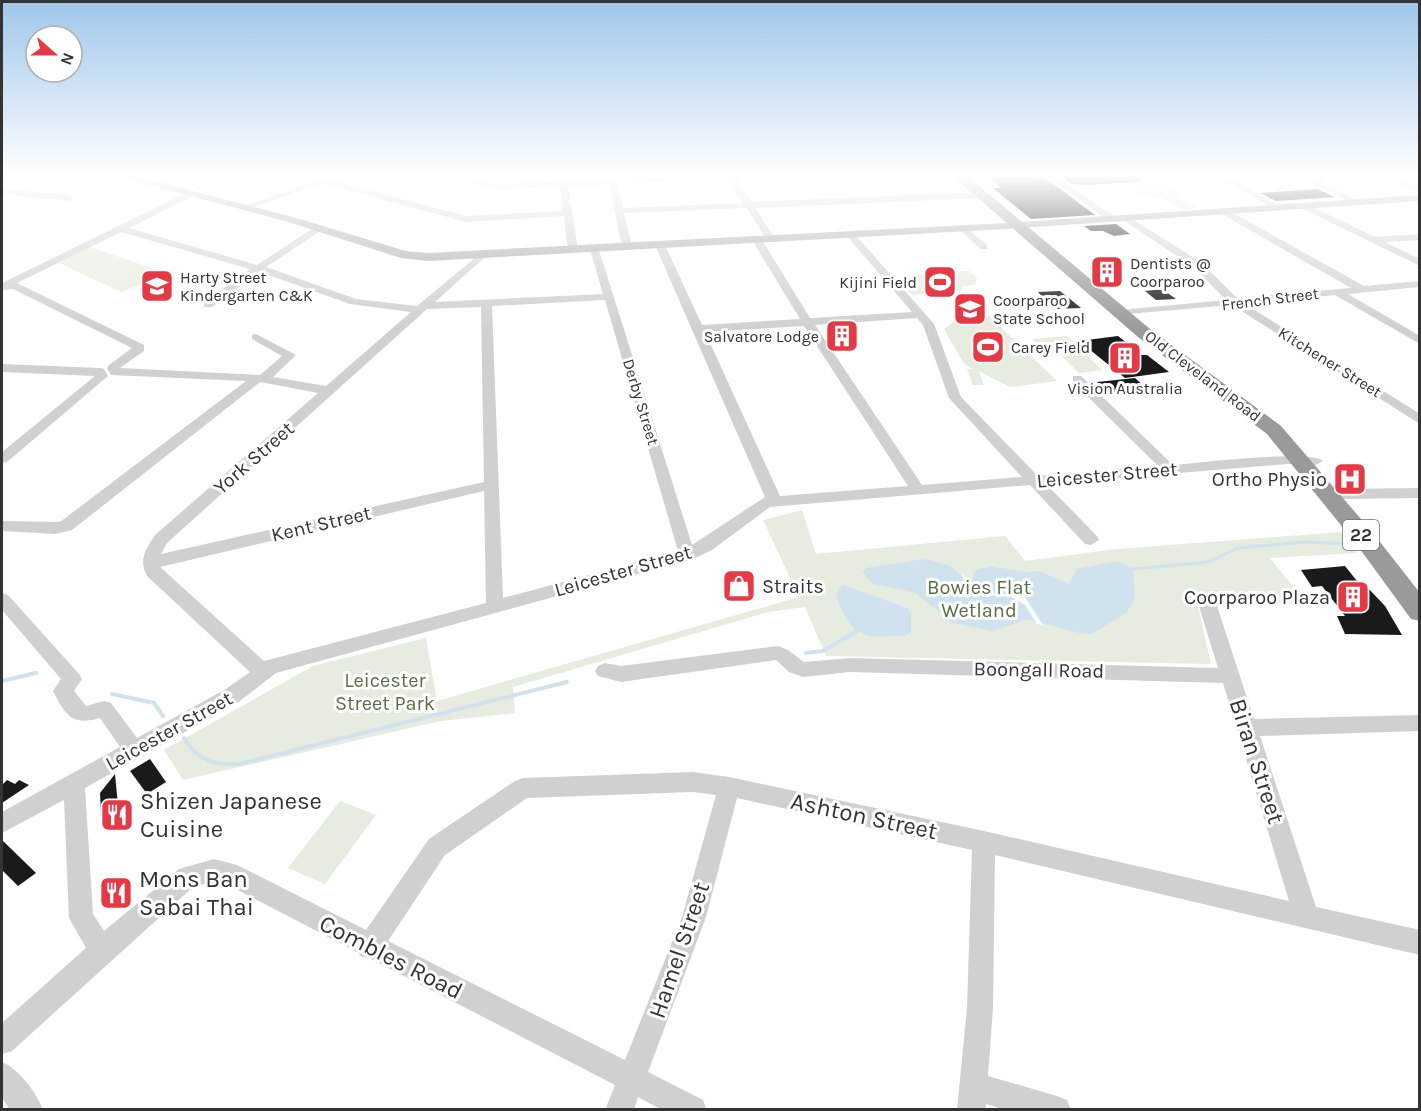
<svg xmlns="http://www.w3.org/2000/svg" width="1421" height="1111" font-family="Karla,sans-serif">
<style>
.green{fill:#e6ecdf}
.water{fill:#cfe2ee}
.pier{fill:#fff}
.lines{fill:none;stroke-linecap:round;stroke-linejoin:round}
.stream-far1{stroke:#cfe2ee;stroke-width:3}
.stream{stroke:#cfe2ee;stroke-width:4}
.building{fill:#1a1a1a}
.minor{fill:#d0d0d0;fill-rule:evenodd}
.major{fill:#ababab;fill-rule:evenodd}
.highway{fill:#9a9a9a;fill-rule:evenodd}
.labels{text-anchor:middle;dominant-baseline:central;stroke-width:6;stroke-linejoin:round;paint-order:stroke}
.far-poi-label{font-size:16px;fill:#333;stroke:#fff;text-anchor:start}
.far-street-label{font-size:16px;fill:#333;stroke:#fff}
.shield{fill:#fff;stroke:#707070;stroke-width:1.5}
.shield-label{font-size:18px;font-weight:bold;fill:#333}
.street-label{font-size:20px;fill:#333;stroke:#fff}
.poi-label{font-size:20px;fill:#333;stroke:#fff;text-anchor:end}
.park-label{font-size:20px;fill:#56703f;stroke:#fff}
.near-street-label{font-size:24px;fill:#333;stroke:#fff}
.near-poi-label{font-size:24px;fill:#333;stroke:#fff;text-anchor:start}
</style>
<rect width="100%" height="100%" fill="#fff"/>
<g class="green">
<polygon points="1158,180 1184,195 1176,196 1197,208 1183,210 1161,197 1148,198 1123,183"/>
<polygon points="90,247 169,274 121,292 59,263"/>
<polygon points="944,271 970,271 977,278 975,285 963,286 962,290 912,295 901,283 925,273"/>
<polygon points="989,316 1057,381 1010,387 979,371 984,385 973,385 967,369 974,369 964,364 944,329 956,320"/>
<polygon points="1067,336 1078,347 1042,350 1032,339"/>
<polygon points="1082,351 1102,370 1079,373 1060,354"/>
<polygon points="802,510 816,554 1005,536 1025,561 1117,549 1341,532 1357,553 1270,558 1307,604 1197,602 1211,664 826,656 805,607 768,612 513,687 515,713 441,721 183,780 164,750 313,666 426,638 437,701 799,597 763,520"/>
<polygon points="340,801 376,815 325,884 288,868"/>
</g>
<g class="water">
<polygon points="924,559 951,566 968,582 973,579 974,571 990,566 1025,572 1039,571 1069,584 1077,569 1117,561 1133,569 1135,600 1126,613 1092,634 1079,633 1028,619 993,631 953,623 914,592 873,584 863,573 866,568"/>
<path d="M843 585 907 608 911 613V632L905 636C867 636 858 643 840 606 836 597 835 591 843 585Z"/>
</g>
<polygon class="pier" points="962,571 970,585 980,591 1025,597 1043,625 1037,624 1025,605 1011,597 983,594 969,589 964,584"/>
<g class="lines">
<polyline class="stream-far1" points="1133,569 1208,562 1238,548 1305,542 1350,544"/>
<g class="stream">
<polyline points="806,653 823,651 856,632"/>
<polyline points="2,681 36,673"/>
<polyline points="112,694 154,703 163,716"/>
<path d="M184 738C198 761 213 765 239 764L567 682"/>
</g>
</g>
<g class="building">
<polygon points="987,174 1044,177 1095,215 1031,219 993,188 1001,188"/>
<polygon points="1058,174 1140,174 1140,182 1084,185 1072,184"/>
<polygon points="1317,189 1335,197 1276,201 1260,193"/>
<polygon points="1116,224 1130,234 1114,236 1103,231 1091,231 1084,226"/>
<polygon points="1162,289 1176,299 1156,300 1145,291"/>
<polygon points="1060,291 1070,299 1081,308 1053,309 1038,292"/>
<polygon points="843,327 855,344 841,345 829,328"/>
<polygon points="1118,336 1142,355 1147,355 1169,372 1125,378 1079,341"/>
<polygon points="1135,378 1147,389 1108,394 1097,382"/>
<polygon points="1345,566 1361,586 1367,587 1385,606 1402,635 1345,634 1337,616 1345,616 1322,586 1312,587 1301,570"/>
<polygon points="150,759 166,782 147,794 130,771"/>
<polygon points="115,774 118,806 101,813 100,793"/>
<polygon points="7,780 15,784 19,780 29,785 2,803 2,785"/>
<polygon points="2,840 36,873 18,886 2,870"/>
</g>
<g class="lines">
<g class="minor">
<polygon points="183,174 198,174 154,187 150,185"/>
<path d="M443 174H458L498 185 560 181 559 177 563 175 568 181 697 174H757L736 177 752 202 981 192 985 195 981 198 755 208 775 239 770 242 767 241 747 208 624 213 632 247 627 250 622 247 609 184 568 186 578 250 573 253 568 250 564 216 466 222 322 183 248 209 241 207 332 175 336 177 330 180 466 216 563 211 560 186 498 189ZM728 178 743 203 623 208 617 183Z"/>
<polygon points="1044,174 1054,174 1117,219 1109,221"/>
<polygon points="1210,174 1221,174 1282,207 1275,209"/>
<polygon points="1294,174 1305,174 1361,202 1354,204"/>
<polygon points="1377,174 1389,174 1420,187 1420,192"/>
<polygon points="2,189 69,195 73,198 69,201 2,194"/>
<path d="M190 191 193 196 129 228 257 265 316 226H322V230L266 267 356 299 417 306 482 252 485 253V257L435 302 603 294 590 249 598 247 692 545 765 497 655 245 660 242 665 245 702 325 800 319 752 240 757 237 762 240 810 318 912 312 846 235 854 233 934 324 961 397 1038 476 1158 466 1073 382V376H1081L1173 465C1196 463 1312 449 1323 461L1316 465 1288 464 1046 484 1097 536 1099 540 1091 545 1085 544 1030 485 770 507 712 550 693 559 276 673 240 701 85 788 93 914 104 931 179 869 214 859 237 865 366 930 429 839 515 781 523 778 693 772 729 777 984 831 1289 901 1223 683 850 672 803 677 789 672 776 660 621 682 598 676 595 671 598 666 605 663 621 666 778 646 788 650 804 662 850 658 1218 668 1198 603 1201 598H1213L1216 603 1254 719 1420 715V731L1260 736 1316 907 1420 930V955L995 855 993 1008 988 1076 1057 1096 1067 1100 1071 1110H1006L986 1104 985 1110H957L967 1008 972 850 737 798 706 917 648 1072 703 1100 707 1110H662L638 1097 634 1110H605L615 1085 371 959 360 956 359 953 226 884 214 881 193 887 12 1051 2 1054V1023L86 948 69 918 64 800 2 833V812L120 747 100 718C72 726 66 716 53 691L61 679 2 610V593L8 595 79 674 82 679 74 691 86 706 104 701 111 703 137 738 226 689 250 672 147 576C138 560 146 549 155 535L318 393 260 382 72 530 55 534 2 531V521L60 522 246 381 111 375 107 368 109 365 132 348 13 289 2 290V283ZM121 232 250 269 204 303V307H212L260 272 350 304 411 312 326 386 273 377 296 355 256 334 252 335V339L282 356 260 375 120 368 144 351V345L17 283ZM605 300 678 551 503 598 492 306ZM481 307 484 482 161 554 167 543 427 309ZM917 318 923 325 949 398 1022 477 922 485 815 325ZM804 326 908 486 780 496 705 332ZM484 491 486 603 264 661 160 567ZM693 792 716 795 682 917 625 1060 388 941 445 855 527 798Z"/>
<polygon points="1304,203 1375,237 1420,234 1420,240 1385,242 1420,259 1420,266 1301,208 1300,206"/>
<polygon points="1220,209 1226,209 1364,286 1420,281 1420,287 1348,294 1420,336 1420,344 1335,295 1245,304 1420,414 1420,424 1232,305 1116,315 1114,313 1120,310 1226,300 1194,267 1123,220 1122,218 1126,215 1202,263 1237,298 1351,288 1220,213"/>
<polygon points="964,226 987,245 987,249 981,249 961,231 961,227"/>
<polygon points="2,364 100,368 104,369 108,376 7,462 2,463 2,452 95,376 2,372"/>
<polygon points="1420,488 1420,498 1342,499 1334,494 1342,489"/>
<path d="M2 1062C19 1069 36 1092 43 1110H10L2 1098Z"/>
</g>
<polygon class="major" points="108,174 127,174 293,217 406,251 428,253 1005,223 1420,195 1420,201 1005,229 428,261 401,258 285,221"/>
<polygon class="highway" points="946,174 961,174 972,180 1150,329 1281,426 1373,533 1420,593 1420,621 1411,619 1357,545 1267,434 1138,337 964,186"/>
</g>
<linearGradient id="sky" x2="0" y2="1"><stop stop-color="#9ec6ea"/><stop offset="0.53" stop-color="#fff"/><stop offset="1" stop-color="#fff" stop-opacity="0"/></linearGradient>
<rect width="1421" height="330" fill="url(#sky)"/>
<defs>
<g id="building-square" transform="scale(1.725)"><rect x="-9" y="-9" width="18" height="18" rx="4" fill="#e63946" stroke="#fff"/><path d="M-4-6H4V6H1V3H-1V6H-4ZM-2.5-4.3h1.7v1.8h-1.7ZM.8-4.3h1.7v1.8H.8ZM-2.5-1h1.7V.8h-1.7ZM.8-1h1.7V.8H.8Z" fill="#fff"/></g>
<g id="stadium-square" transform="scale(1.725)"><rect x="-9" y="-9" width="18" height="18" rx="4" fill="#e63946" stroke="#fff"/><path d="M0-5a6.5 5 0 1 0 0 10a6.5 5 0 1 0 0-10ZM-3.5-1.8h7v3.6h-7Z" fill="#fff"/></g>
<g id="school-square" transform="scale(1.725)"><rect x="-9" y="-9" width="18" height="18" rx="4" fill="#e63946" stroke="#fff"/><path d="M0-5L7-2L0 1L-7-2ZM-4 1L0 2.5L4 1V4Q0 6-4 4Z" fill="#fff"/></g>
<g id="hospital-square" transform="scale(1.725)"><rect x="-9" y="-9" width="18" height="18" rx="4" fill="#e63946" stroke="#fff"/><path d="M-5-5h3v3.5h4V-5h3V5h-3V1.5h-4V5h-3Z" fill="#fff"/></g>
<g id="shop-square" transform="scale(1.725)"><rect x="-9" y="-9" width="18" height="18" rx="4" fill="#e63946" stroke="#fff"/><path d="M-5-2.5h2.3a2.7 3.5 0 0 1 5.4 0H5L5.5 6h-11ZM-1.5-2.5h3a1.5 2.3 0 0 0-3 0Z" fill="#fff"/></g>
<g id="restaurant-square" transform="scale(1.725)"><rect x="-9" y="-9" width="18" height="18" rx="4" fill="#e63946" stroke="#fff"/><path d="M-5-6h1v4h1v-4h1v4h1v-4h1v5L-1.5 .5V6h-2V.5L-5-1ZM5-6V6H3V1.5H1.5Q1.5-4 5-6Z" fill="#fff"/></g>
</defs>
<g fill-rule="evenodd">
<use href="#building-square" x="1107" y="272"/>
<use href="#stadium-square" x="940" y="282"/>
<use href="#school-square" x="157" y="286"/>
<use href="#school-square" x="970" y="309"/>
<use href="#building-square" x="842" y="336"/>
<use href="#stadium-square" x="988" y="347"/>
<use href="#building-square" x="1125" y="358"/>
<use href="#hospital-square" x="1350" y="479"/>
<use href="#shop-square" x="739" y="586"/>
<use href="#building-square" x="1353" y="597"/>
<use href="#restaurant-square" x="117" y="815"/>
<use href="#restaurant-square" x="116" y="893"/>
</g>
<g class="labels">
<g class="far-poi-label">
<text x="1130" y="263">Dentists @<tspan x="1130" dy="18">Coorparoo</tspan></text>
<text x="180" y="277">Harty Street<tspan x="180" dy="18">Kindergarten C&amp;K</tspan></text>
<text x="917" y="282" text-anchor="end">Kijini Field</text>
<text x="993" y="300">Coorparoo<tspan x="993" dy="18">State School</tspan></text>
<text x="819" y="336" text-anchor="end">Salvatore Lodge</text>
<text x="1011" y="347">Carey Field</text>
<text x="1125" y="388" text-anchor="middle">Vision Australia</text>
</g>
<g class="far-street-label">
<text transform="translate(1270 299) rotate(-7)">French Street</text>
<text transform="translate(1330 362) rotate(32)">Kitchener Street</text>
<text transform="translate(1203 376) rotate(37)">Old Cleveland Road</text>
<text transform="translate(641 402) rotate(73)">Derby Street</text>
</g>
<rect class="shield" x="1343" y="520" width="36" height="30" rx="4.5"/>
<g class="shield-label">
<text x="1361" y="535">22</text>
</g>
<g class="street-label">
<text transform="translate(254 458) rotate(-41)">York Street</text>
<text transform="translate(1107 475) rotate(-5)">Leicester Street</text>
<text transform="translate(321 524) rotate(-13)">Kent Street</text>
<text transform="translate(623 571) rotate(-16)">Leicester Street</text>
<text transform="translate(1039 670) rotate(1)">Boongall Road</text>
<text transform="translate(169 731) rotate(-29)">Leicester Street</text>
</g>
<g class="poi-label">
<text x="1327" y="479">Ortho Physio</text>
<text x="762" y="586" text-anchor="start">Straits</text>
<text x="1330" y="597">Coorparoo Plaza</text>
</g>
<g class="park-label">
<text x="979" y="587">Bowies Flat<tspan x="979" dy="23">Wetland</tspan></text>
<text x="385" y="680">Leicester<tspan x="385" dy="23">Street Park</tspan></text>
</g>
<g class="near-street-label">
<text transform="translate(1257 761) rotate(72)">Biran Street</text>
<text transform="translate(864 816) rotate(12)">Ashton Street</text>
<text transform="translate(679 950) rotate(-71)">Hamel Street</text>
<text transform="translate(391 957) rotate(27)">Combles Road</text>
</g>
<g class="near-poi-label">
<text x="140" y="801">Shizen Japanese<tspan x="140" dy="28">Cuisine</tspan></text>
<text x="139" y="879">Mons Ban<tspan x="139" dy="28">Sabai Thai</tspan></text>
</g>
</g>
<rect width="1421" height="1111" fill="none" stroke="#333333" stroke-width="6"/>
<g transform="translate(54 54) rotate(111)"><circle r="28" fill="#ffffff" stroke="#adadad" stroke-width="1.5"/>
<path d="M0-4.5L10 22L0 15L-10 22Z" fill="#e63946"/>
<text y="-9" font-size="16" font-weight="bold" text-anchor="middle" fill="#333333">N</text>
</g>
</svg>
